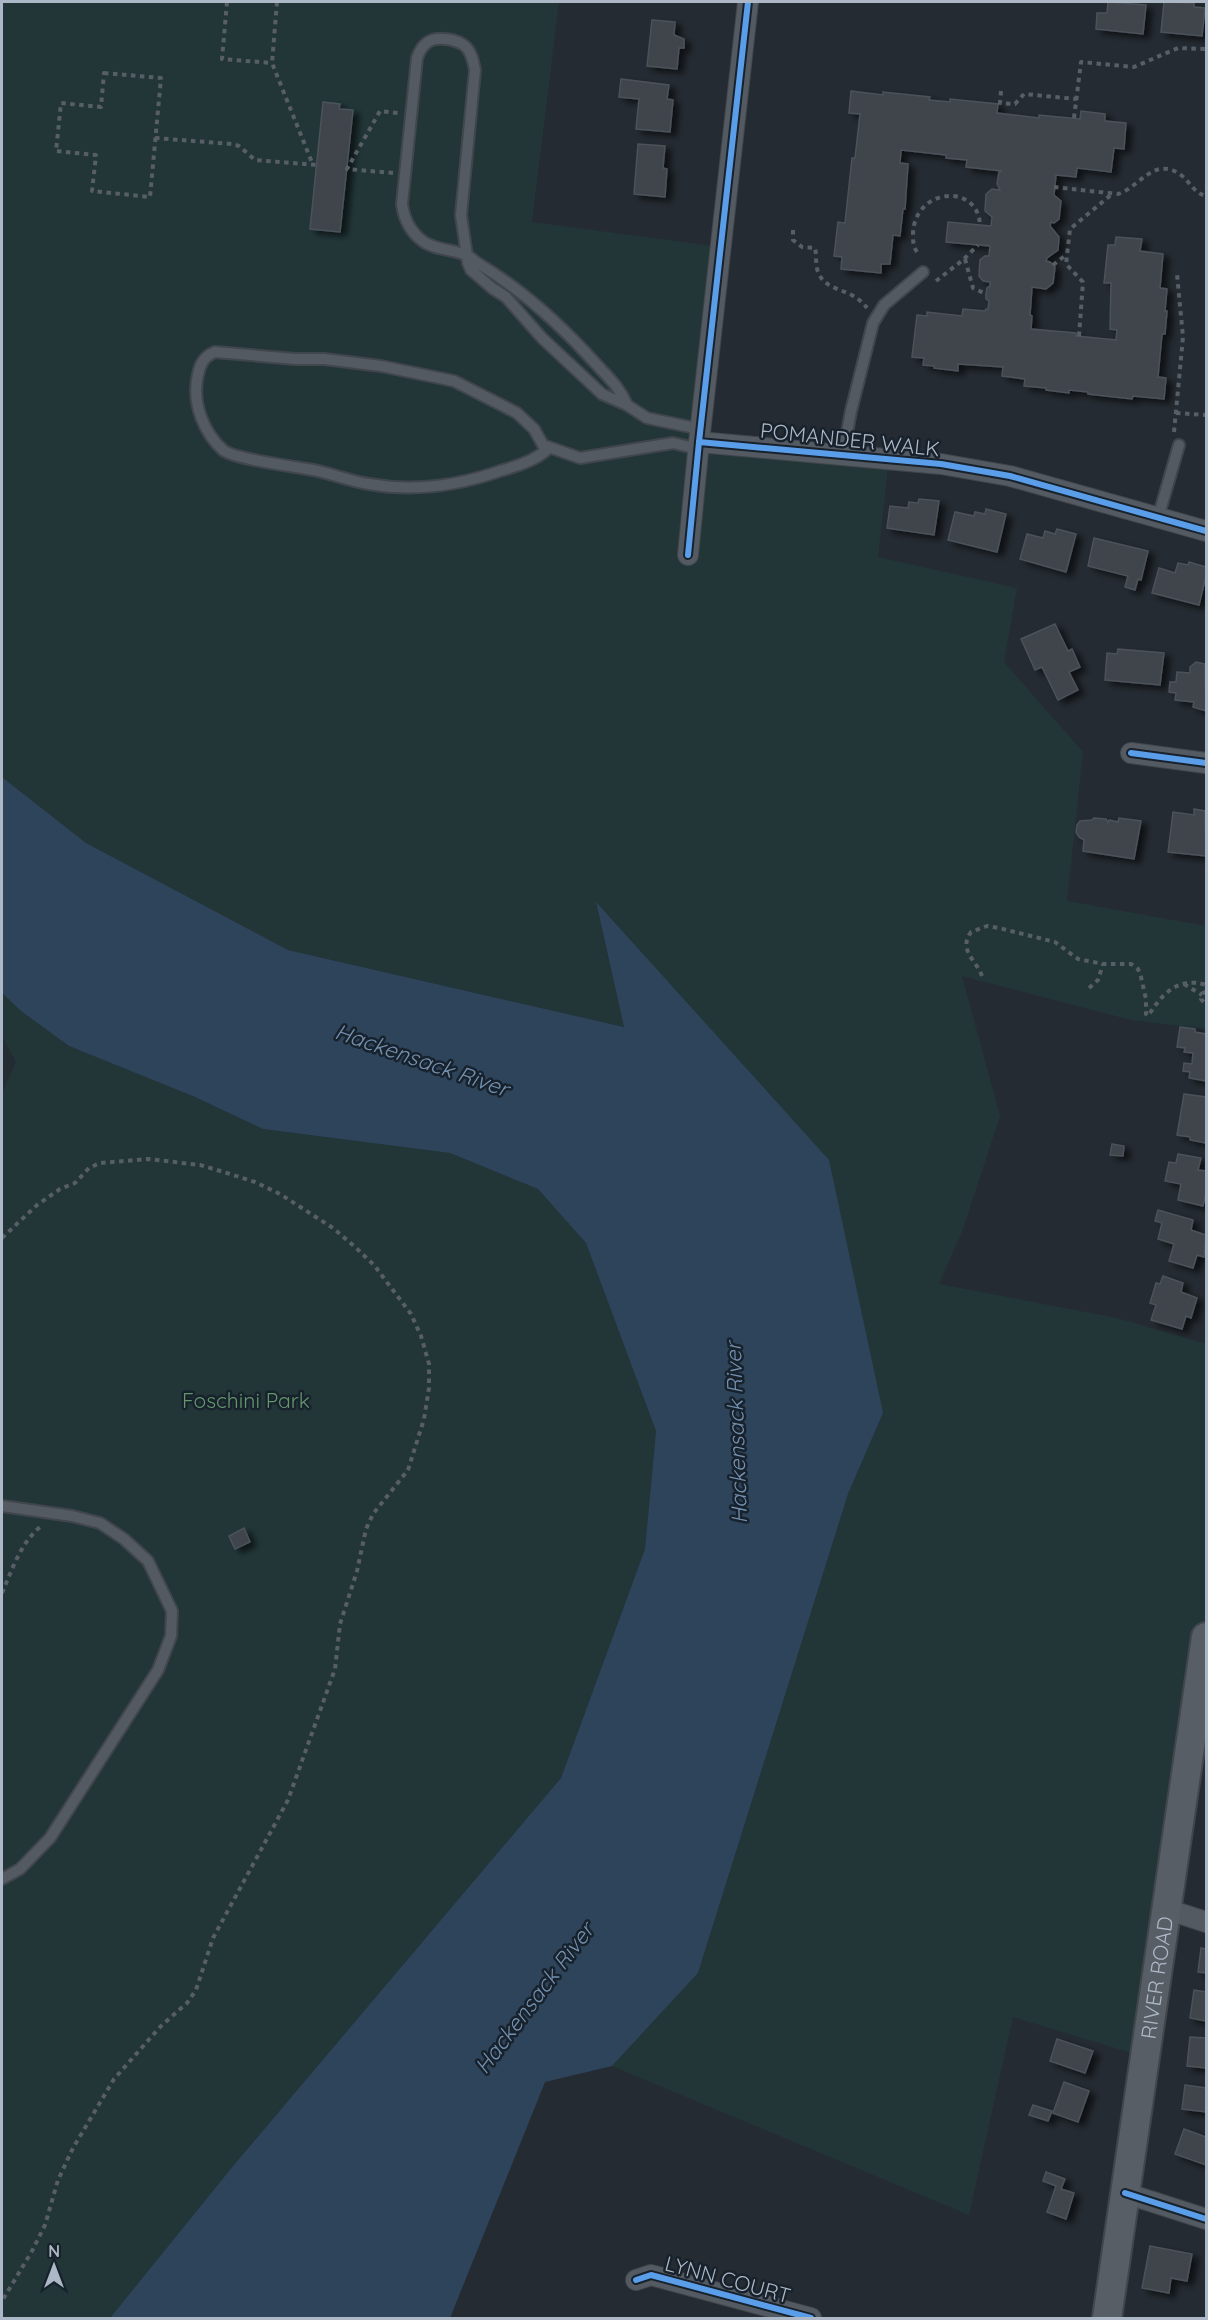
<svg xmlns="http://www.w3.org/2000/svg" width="1208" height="2320" font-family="Quicksand,sans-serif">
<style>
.green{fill:#223638}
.water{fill:#2e445b}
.building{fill:#3f444b;stroke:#4c525a;stroke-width:1.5;filter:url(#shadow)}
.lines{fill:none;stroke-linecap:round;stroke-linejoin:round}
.service-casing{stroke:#41464c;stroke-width:14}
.minor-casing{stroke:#41464c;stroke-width:22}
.secondary-casing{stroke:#41464c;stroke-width:32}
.path{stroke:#575e64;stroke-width:4;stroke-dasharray:4.5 4.5;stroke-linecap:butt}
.service{stroke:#545a62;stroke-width:10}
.minor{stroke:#545a62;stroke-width:20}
.secondary{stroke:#585e66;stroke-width:28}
.cycleway-casing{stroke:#18222d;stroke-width:10}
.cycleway{stroke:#5a9eea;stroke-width:6}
.labels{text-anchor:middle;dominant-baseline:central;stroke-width:5;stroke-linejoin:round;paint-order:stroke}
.street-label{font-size:21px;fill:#acb8c6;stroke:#18222d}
.park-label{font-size:21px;fill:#63976c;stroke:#18222d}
.water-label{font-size:22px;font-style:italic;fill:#7390b0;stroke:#18222d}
</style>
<defs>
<filter id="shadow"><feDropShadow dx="6" dy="4" stdDeviation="3" flood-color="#0009"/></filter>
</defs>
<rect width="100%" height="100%" fill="#252b32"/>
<g class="green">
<polygon points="2,2 559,2 532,222 720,247 699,441 889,459 878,557 1017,588 1004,662 1083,752 1067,901 1206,926 1206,1029 1131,1020 962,976 1000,1116 963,1229 939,1284 1117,1318 1206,1344 1206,1637 1145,2057 1013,2017 969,2215 612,2066 698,1973 848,1494 883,1413 596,904 624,1027 288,950 86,843 2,777"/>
<polygon points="2,993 21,1011 69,1046 195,1097 263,1129 450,1153 538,1189 586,1243 656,1431 645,1549 561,1778 233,2166 110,2318 2,2318 2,1093 16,1062 2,1036"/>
</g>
<polygon class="water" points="2,777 86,843 288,950 624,1027 596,902 829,1160 883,1413 848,1494 698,1973 612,2066 545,2082 450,2318 110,2318 233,2166 561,1778 645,1549 656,1431 586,1243 538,1189 450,1153 263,1129 195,1097 69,1046 21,1011 2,993"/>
<g class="building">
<polygon points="1108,2 1146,5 1143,34 1096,29 1097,13 1107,13"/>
<polygon points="1164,2 1194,3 1194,7 1205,8 1202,36 1161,32"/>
<polygon points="652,20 675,22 674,35 684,39 684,48 679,48 677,69 647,66"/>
<polygon points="621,79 669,85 667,99 673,100 670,132 636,129 639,99 619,97"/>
<polygon points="851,91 883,95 883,92 930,97 929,100 950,102 950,99 998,104 997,113 1039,118 1039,115 1080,119 1081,111 1105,114 1105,121 1126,123 1124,149 1114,148 1111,172 1077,168 1076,177 1056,175 1054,195 1061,201 1059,219 1054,223 1051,222 1050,226 1059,237 1058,250 1047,258 1046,261 1050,262 1055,267 1053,283 1046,289 1032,287 1030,315 1032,316 1031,329 1076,333 1076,336 1116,340 1117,330 1110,329 1111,283 1104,283 1108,245 1115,245 1116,237 1142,239 1140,251 1163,254 1160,288 1167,289 1165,311 1167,311 1165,334 1162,334 1158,377 1166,378 1164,399 1133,396 1132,399 1088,394 1088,392 1069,390 1069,393 1046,390 1046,388 1024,386 1025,379 1002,376 1003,367 958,364 958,371 934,368 934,366 923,365 924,358 912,357 917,315 927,316 927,312 962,316 963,309 985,311 986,309 988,309 989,301 986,299 986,294 987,288 990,286 990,282 983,281 979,276 980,260 985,256 989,256 990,246 946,242 948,222 991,226 992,217 985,211 986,194 992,189 1000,190 997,184 999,172 1002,171 966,167 967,160 946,158 946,155 901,150 900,163 908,164 905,209 903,209 900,236 893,235 890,264 881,264 881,273 841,269 842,257 834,256 838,222 845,223 852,158 855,158 860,114 849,113"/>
<polygon points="323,102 340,104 339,109 353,110 340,232 310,229"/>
<polygon points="638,144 665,146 663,168 667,169 665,197 634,194"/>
<polygon points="919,499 939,501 934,535 887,528 890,506 908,508 909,502 918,503"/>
<polygon points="986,509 1006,514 997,552 948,540 955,512 974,516 975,512 985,514"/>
<polygon points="1057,529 1076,534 1066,572 1020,559 1027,534 1043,538 1045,531 1055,534"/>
<polygon points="1094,538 1148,551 1141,580 1138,579 1135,590 1125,587 1128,576 1088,566"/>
<polygon points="1189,562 1206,567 1206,576 1199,605 1152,593 1159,568 1175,573 1178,563 1188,565"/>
<polygon points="1055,624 1068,651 1072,649 1080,667 1069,672 1078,690 1058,700 1042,667 1035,670 1021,639"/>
<polygon points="1118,649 1164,653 1160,685 1105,680 1107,653 1117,654"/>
<polygon points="1196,662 1205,664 1206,711 1193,707 1194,702 1175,700 1176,693 1169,692 1170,682 1176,682 1177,672 1190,673 1190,667"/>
<polygon points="1194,809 1205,811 1206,856 1168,852 1173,812 1194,815"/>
<polygon points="1094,818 1106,819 1108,823 1109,820 1118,822 1119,818 1141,821 1134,859 1083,851 1084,840 1079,837 1076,832 1077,825 1080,821 1092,820"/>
<polygon points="1180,1027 1195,1029 1195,1032 1206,1034 1206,1081 1189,1078 1190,1072 1183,1071 1184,1063 1192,1064 1193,1053 1184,1052 1185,1048 1177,1047"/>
<polygon points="1184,1094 1206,1097 1206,1143 1190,1140 1190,1137 1177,1135"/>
<polygon points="1112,1144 1124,1146 1123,1156 1110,1155"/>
<polygon points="1178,1154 1201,1158 1198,1170 1206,1171 1206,1193 1203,1206 1178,1200 1181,1184 1165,1181 1169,1162 1176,1163"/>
<polygon points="1158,1210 1193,1220 1191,1230 1206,1235 1204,1257 1197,1255 1193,1268 1169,1261 1174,1244 1158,1239 1162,1223 1155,1221"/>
<polygon points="1163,1276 1183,1283 1181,1292 1197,1298 1191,1318 1186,1316 1182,1329 1151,1320 1156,1305 1150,1303 1156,1283 1160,1284"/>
<polygon points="244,1528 250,1542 235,1549 229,1536"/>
<polygon points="1201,1948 1206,1949 1206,1973 1198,1972"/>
<polygon points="1194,1990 1206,1992 1206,2021 1190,2018"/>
<polygon points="1190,2037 1206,2038 1206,2068 1187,2066"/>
<polygon points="1057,2039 1093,2051 1085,2073 1050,2061"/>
<polygon points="1064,2082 1089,2091 1078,2122 1053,2113"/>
<polygon points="1185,2085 1206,2088 1206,2112 1182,2109"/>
<polygon points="1033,2105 1052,2111 1048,2121 1029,2115"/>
<polygon points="1184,2129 1206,2137 1206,2165 1175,2154"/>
<polygon points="1046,2172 1065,2179 1061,2189 1074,2193 1066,2219 1047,2212 1056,2186 1043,2181"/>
<polygon points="1150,2246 1192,2254 1187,2281 1171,2278 1169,2293 1142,2288"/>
</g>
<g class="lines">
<g class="service-casing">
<g id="service">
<path d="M627 405C620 388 609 378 597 365 562 326 524 291 479 264 475 262 472 258 468 256 454 249 438 251 424 242 411 233 404 219 402 204L417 58C419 52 422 46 428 42 437 36 458 39 466 47 472 53 473 61 475 70L461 215 468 263 471 270 492 288 506 297 542 338 602 394 627 405 647 418 700 429"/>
<path d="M549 448C535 461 517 466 500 471 457 486 414 492 369 484 348 481 329 472 307 469 291 466 234 459 223 450 204 433 193 405 197 380 199 367 202 357 215 352L295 359H324L381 366 454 381 517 413 534 429 543 445 580 458 673 443 698 449"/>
<polyline points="843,454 851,411 873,323 884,305 923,272"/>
<polyline points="1158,518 1179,445"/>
<polyline points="2,1506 72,1516 100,1523 124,1539 148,1561 172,1611 171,1636 158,1670 50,1838 20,1869 2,1879"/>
</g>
</g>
<g class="minor-casing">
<g id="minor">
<polyline points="699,442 941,464 1010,476 1206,531"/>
<polyline points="688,555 699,442 748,2"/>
<polyline points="1131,753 1206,763"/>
<polyline points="1166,1909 1206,1922"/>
<polyline points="1125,2193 1206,2219"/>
<polyline points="636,2280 651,2275 811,2318"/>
</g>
</g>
<g class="secondary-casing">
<g id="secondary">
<path id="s1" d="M1107 2318 1206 1637"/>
</g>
</g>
<g class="path">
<polyline points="227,2 222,59 272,63"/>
<polyline points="277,2 272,63 313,165"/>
<polygon points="104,73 161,78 150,197 92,191 96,155 56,151 61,103 101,107"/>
<polyline points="1001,91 1000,103 1015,104 1024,94 1076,99"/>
<polyline points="1074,118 1081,62 1134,67 1178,48 1206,49"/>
<polyline points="155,138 232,144 239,146 255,160 317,165"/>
<polyline points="393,173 347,169 380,111 398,113"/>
<path d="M1054 187 1118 194C1139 188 1154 155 1181 175 1191 183 1194 193 1206 196"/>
<path d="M793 230V240L802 247 815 248C817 256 815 264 818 272 826 293 852 287 867 308"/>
<path d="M917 252C913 246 913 241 913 234 914 188 978 182 980 225"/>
<polyline points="965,259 973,288 986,294"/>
<polyline points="1053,265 1066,255"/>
<polyline points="936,281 963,260 978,245"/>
<polyline points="1079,336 1083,282 1066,264 1070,229 1112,194"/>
<polyline points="1176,413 1206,415"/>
<polyline points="1174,432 1183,337 1177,274"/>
<path d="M982 976C976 960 958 950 971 932L987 926 999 928 1055 942 1078 959 1103 964H1131L1138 969 1141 977 1146 999V1014L1148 1016C1162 994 1178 976 1206 985"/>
<polyline points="1184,984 1202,995"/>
<polyline points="1089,988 1098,980 1103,964"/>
<polyline points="1206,992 1203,993 1201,999 1206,1005"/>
<polyline points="2,1238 37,1205 60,1189 75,1183 89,1168 100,1163 148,1159 200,1165 227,1173 255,1182 280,1194 333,1228 354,1246 374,1265 411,1314 421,1336 429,1364 429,1388 424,1419 408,1470 373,1514 366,1529 357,1571 340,1624 335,1669 288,1800 213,1938 196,1990 187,2003 161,2026 114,2079 73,2148 58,2180 45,2225 32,2251 2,2301"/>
<path d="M2 1593C12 1570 20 1544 40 1527"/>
</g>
<use href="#service" class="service"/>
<use href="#minor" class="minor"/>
<use href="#secondary" class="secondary"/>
<g class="cycleway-casing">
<g id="cycleway">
<polyline points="699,442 941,464 1010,476 1206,531"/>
<polyline points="688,555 699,442 748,2"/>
<polyline points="1131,753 1206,763"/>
<polyline points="1125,2193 1206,2219"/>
<polyline points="636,2280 651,2275 811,2318"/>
</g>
</g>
<use href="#cycleway" class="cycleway"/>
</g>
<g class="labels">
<g class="street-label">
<text transform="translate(850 439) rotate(6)">POMANDER WALK</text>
<text stroke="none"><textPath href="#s1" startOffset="344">RIVER ROAD</textPath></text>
<text transform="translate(728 2279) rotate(15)">LYNN COURT</text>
</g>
<g class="park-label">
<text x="246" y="1400">Foschini Park</text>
</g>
<g class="water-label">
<text transform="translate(422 1060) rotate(19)">Hackensack River</text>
<text transform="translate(736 1433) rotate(-92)">Hackensack River</text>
<text transform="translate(534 1998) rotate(-53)">Hackensack River</text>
</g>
</g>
<rect width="1208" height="2320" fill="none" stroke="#acb8c6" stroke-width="6"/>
<g transform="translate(54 2266)" stroke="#18222d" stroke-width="4.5" paint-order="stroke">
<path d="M0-4.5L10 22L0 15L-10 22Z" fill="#acb8c6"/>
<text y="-9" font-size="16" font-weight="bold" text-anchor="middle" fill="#acb8c6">N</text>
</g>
</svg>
